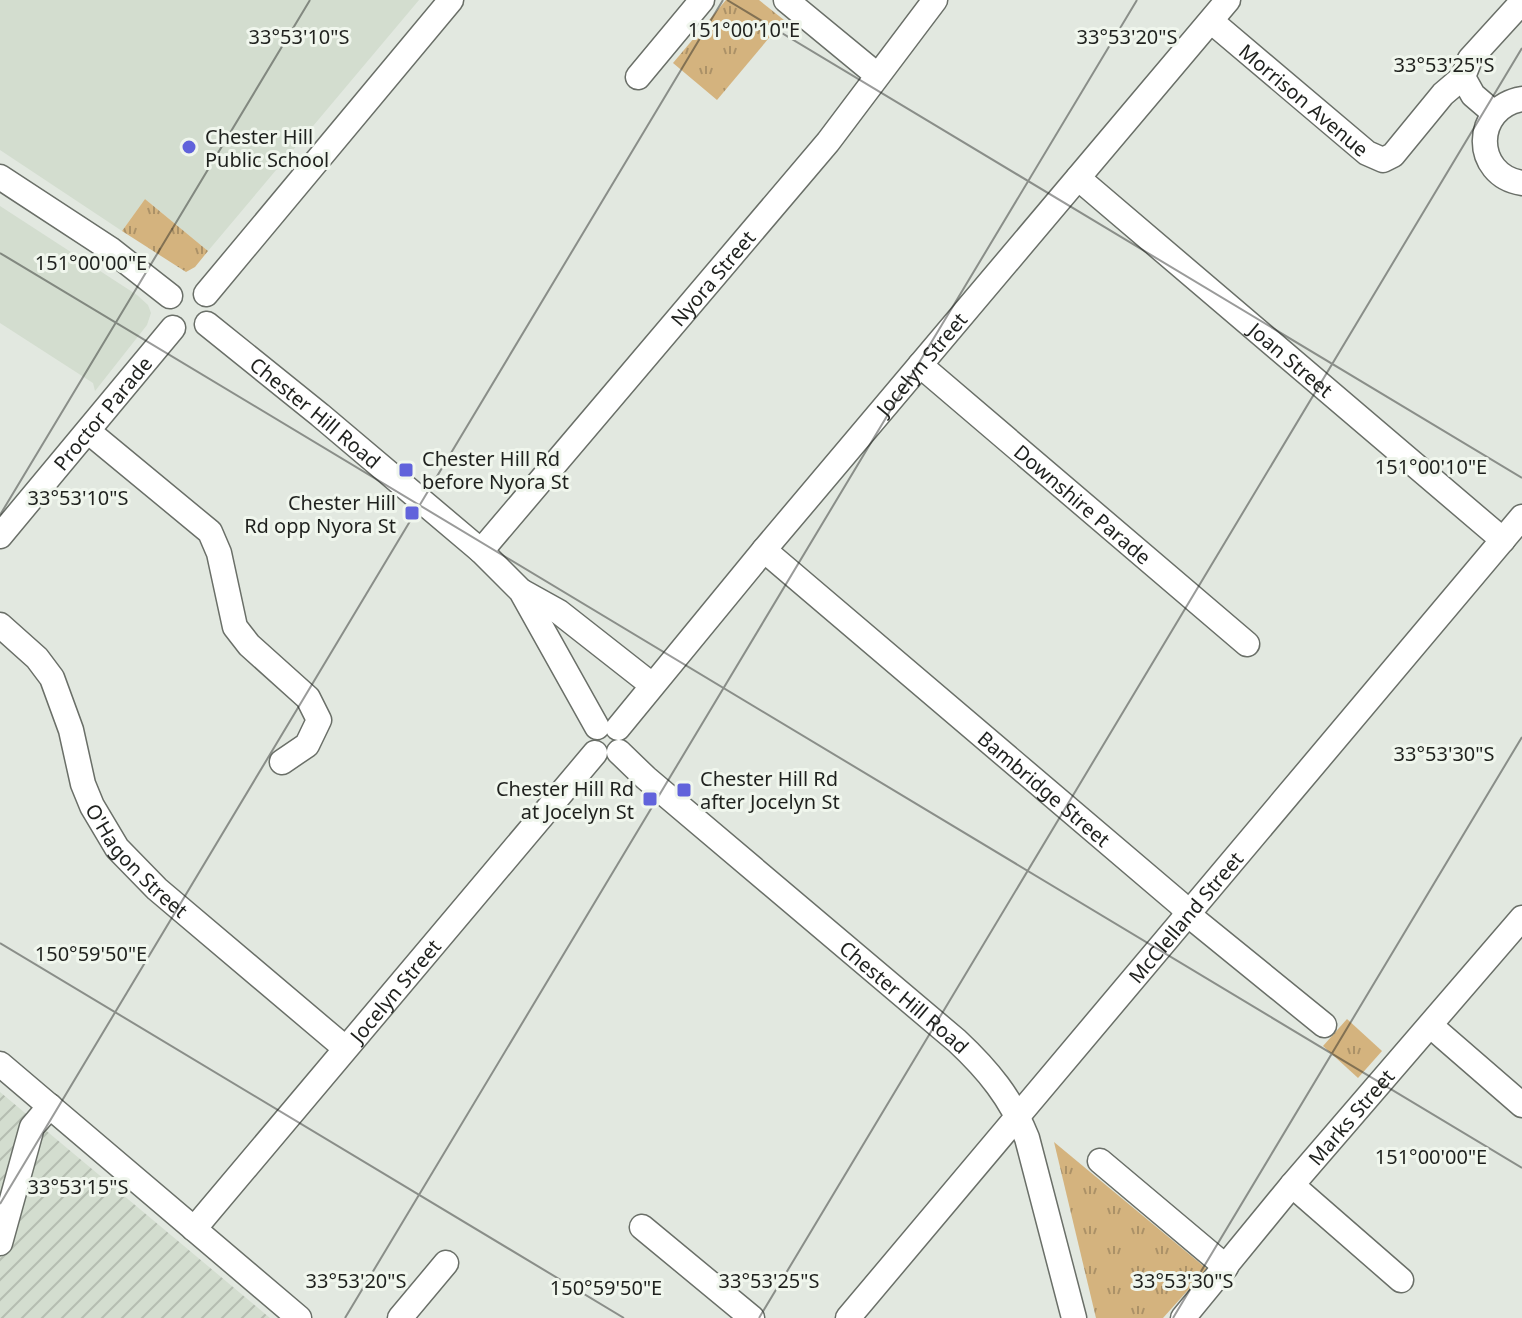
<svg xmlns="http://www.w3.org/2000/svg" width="1522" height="1318" font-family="'Noto Sans',sans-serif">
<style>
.built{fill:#d3ddcf}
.industrial{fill:url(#industrial-furrows)}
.park{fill:url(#park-tufts)}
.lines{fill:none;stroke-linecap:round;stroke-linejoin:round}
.minor-casing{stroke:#6a6f68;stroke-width:27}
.minor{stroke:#fff;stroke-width:24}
.ticks{fill:none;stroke:#1f211e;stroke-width:2;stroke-opacity:0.45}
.poi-dot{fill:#6163db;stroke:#f0f6ed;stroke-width:3}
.labels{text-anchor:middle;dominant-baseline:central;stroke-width:6;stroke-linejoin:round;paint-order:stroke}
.street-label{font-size:20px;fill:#1f211e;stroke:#f0f6ed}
.poi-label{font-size:20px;fill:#1f211e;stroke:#f0f6ed;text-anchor:start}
.ticks-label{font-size:20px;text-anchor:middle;fill:#1f211e;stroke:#f0f6ed;stroke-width:6;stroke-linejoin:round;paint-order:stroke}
</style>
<defs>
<pattern id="industrial-furrows" width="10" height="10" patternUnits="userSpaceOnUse" patternTransform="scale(2)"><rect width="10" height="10" fill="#d3ddcf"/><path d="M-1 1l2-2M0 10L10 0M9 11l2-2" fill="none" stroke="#b5bdb1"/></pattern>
<pattern id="park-tufts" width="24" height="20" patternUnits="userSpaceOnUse" patternTransform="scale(2)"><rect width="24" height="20" fill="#d4b37e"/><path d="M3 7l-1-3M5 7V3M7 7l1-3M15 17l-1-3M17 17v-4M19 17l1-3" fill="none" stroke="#ab9167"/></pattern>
</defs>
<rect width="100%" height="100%" fill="#e2e8e0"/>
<g class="built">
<polygon points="0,0 419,0 208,251 145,199 122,231 0,150"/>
<polygon points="0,206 137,295 148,305 151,313 147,325 95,391 93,383 0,323"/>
</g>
<polygon class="industrial" points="0,1092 270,1318 0,1318"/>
<g class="park">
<polygon points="726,0 759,0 784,20 717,100 673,63"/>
<polygon points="145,199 208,251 195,267 186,272 122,231"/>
<polygon points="1347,1019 1382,1051 1358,1078 1323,1046"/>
<polygon points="1054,1142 1207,1269 1163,1318 1096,1318"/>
</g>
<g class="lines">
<g class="minor-casing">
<g id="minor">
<polyline points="786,0 877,75"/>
<path id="s1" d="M1211 21 1367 153 1383 160 1393 155 1443 94 1463 77 1470 59 1522 2"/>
<polyline points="638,77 702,0"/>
<polyline points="1463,77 1473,95 1494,113"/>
<path d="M1522 99C1473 107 1472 175 1522 183"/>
<polyline points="0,177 110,249 170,296"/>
<path id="s2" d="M1078 178 1503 540"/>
<polyline points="206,294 451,0"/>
<path id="s3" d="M207 324 320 415 481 551 521 591 597 727"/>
<path id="s4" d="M920 365 1247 644"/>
<polyline points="89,432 210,532 219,553 235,627 249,645 308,698 319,720 307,745 282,762"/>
<path id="s5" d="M0 536 173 328"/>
<path id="s6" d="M764 550 1179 903 1196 921 1324 1025"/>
<path id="s7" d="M481 551 828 142 935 0"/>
<polyline points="523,592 559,612 652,685"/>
<path id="s8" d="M0 625 37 658 52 678 71 730 83 784 92 806 117 848 157 889 345 1048"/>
<path id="s9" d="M618 728 764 550 1228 0"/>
<path id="s10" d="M619 752 646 778 957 1041C988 1070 1011 1098 1027 1138L1074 1318"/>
<polyline points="1431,1026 1522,1105"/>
<polyline points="0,1064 299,1318"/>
<polyline points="1100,1161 1226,1267"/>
<polyline points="1292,1185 1401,1280"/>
<polyline points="642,1227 752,1318"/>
<path id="s11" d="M194 1229 595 753"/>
<polyline points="0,1243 32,1127 50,1106"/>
<polyline points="400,1318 446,1263"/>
<path id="s12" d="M848 1318 1522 517"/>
<path id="s13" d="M1183 1318 1292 1185 1522 918"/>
</g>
</g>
<use href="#minor" class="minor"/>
</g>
<path class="ticks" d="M727 0 1522 478M0 253 1522 1168M0 515 310 0M0 943 624 1318M0 1204 723 0M345 1318 1137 0M759 1318 1522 48M1173 1318 1522 737"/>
<g class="poi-dot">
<circle cx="189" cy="147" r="8"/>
<rect x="398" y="462" width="16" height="16" rx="4"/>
<rect x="404" y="505" width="16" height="16" rx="4"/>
<rect x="676" y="782" width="16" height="16" rx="4"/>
<rect x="642" y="791" width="16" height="16" rx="4"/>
</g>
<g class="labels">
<g class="street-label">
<text stroke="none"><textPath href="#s1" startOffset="122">Morrison Avenue</textPath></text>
<text stroke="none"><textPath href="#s7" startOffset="358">Nyora Street</textPath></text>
<text stroke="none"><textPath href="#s2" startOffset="280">Joan Street</textPath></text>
<text stroke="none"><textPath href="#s9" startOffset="474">Jocelyn Street</textPath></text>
<text stroke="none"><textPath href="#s3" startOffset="140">Chester Hill Road</textPath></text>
<text stroke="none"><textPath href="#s5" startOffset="160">Proctor Parade</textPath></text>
<text stroke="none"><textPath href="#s4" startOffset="214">Downshire Parade</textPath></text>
<text stroke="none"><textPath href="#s6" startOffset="368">Bambridge Street</textPath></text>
<text stroke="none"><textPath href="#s8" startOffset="280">O'Hagon Street</textPath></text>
<text stroke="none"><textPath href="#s12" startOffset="524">McClelland Street</textPath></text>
<text stroke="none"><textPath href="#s11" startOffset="312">Jocelyn Street</textPath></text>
<text stroke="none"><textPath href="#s10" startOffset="376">Chester Hill Road</textPath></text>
<text stroke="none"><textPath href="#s13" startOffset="262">Marks Street</textPath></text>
</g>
<g class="poi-label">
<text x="205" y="136">Chester Hill<tspan x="205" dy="23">Public School</tspan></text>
<text x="422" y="458">Chester Hill Rd<tspan x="422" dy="23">before Nyora St</tspan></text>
<text x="396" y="502" text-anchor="end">Chester Hill<tspan x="396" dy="23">Rd opp Nyora St</tspan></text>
<text x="700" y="778">Chester Hill Rd<tspan x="700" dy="23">after Jocelyn St</tspan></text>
<text x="634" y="788" text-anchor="end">Chester Hill Rd<tspan x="634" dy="23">at Jocelyn St</tspan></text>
</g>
</g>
<g class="ticks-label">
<text x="744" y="37">151°00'10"E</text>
<text x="299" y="44">33°53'10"S</text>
<text x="1127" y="44">33°53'20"S</text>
<text x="1444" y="72">33°53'25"S</text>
<text x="91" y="270">151°00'00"E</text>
<text x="1431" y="474">151°00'10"E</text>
<text x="78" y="505">33°53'10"S</text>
<text x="1444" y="761">33°53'30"S</text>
<text x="91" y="961">150°59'50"E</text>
<text x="1431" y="1164">151°00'00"E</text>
<text x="78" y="1194">33°53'15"S</text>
<text x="356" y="1288">33°53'20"S</text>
<text x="769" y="1288">33°53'25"S</text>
<text x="1183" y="1288">33°53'30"S</text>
<text x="606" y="1295">150°59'50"E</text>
</g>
</svg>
